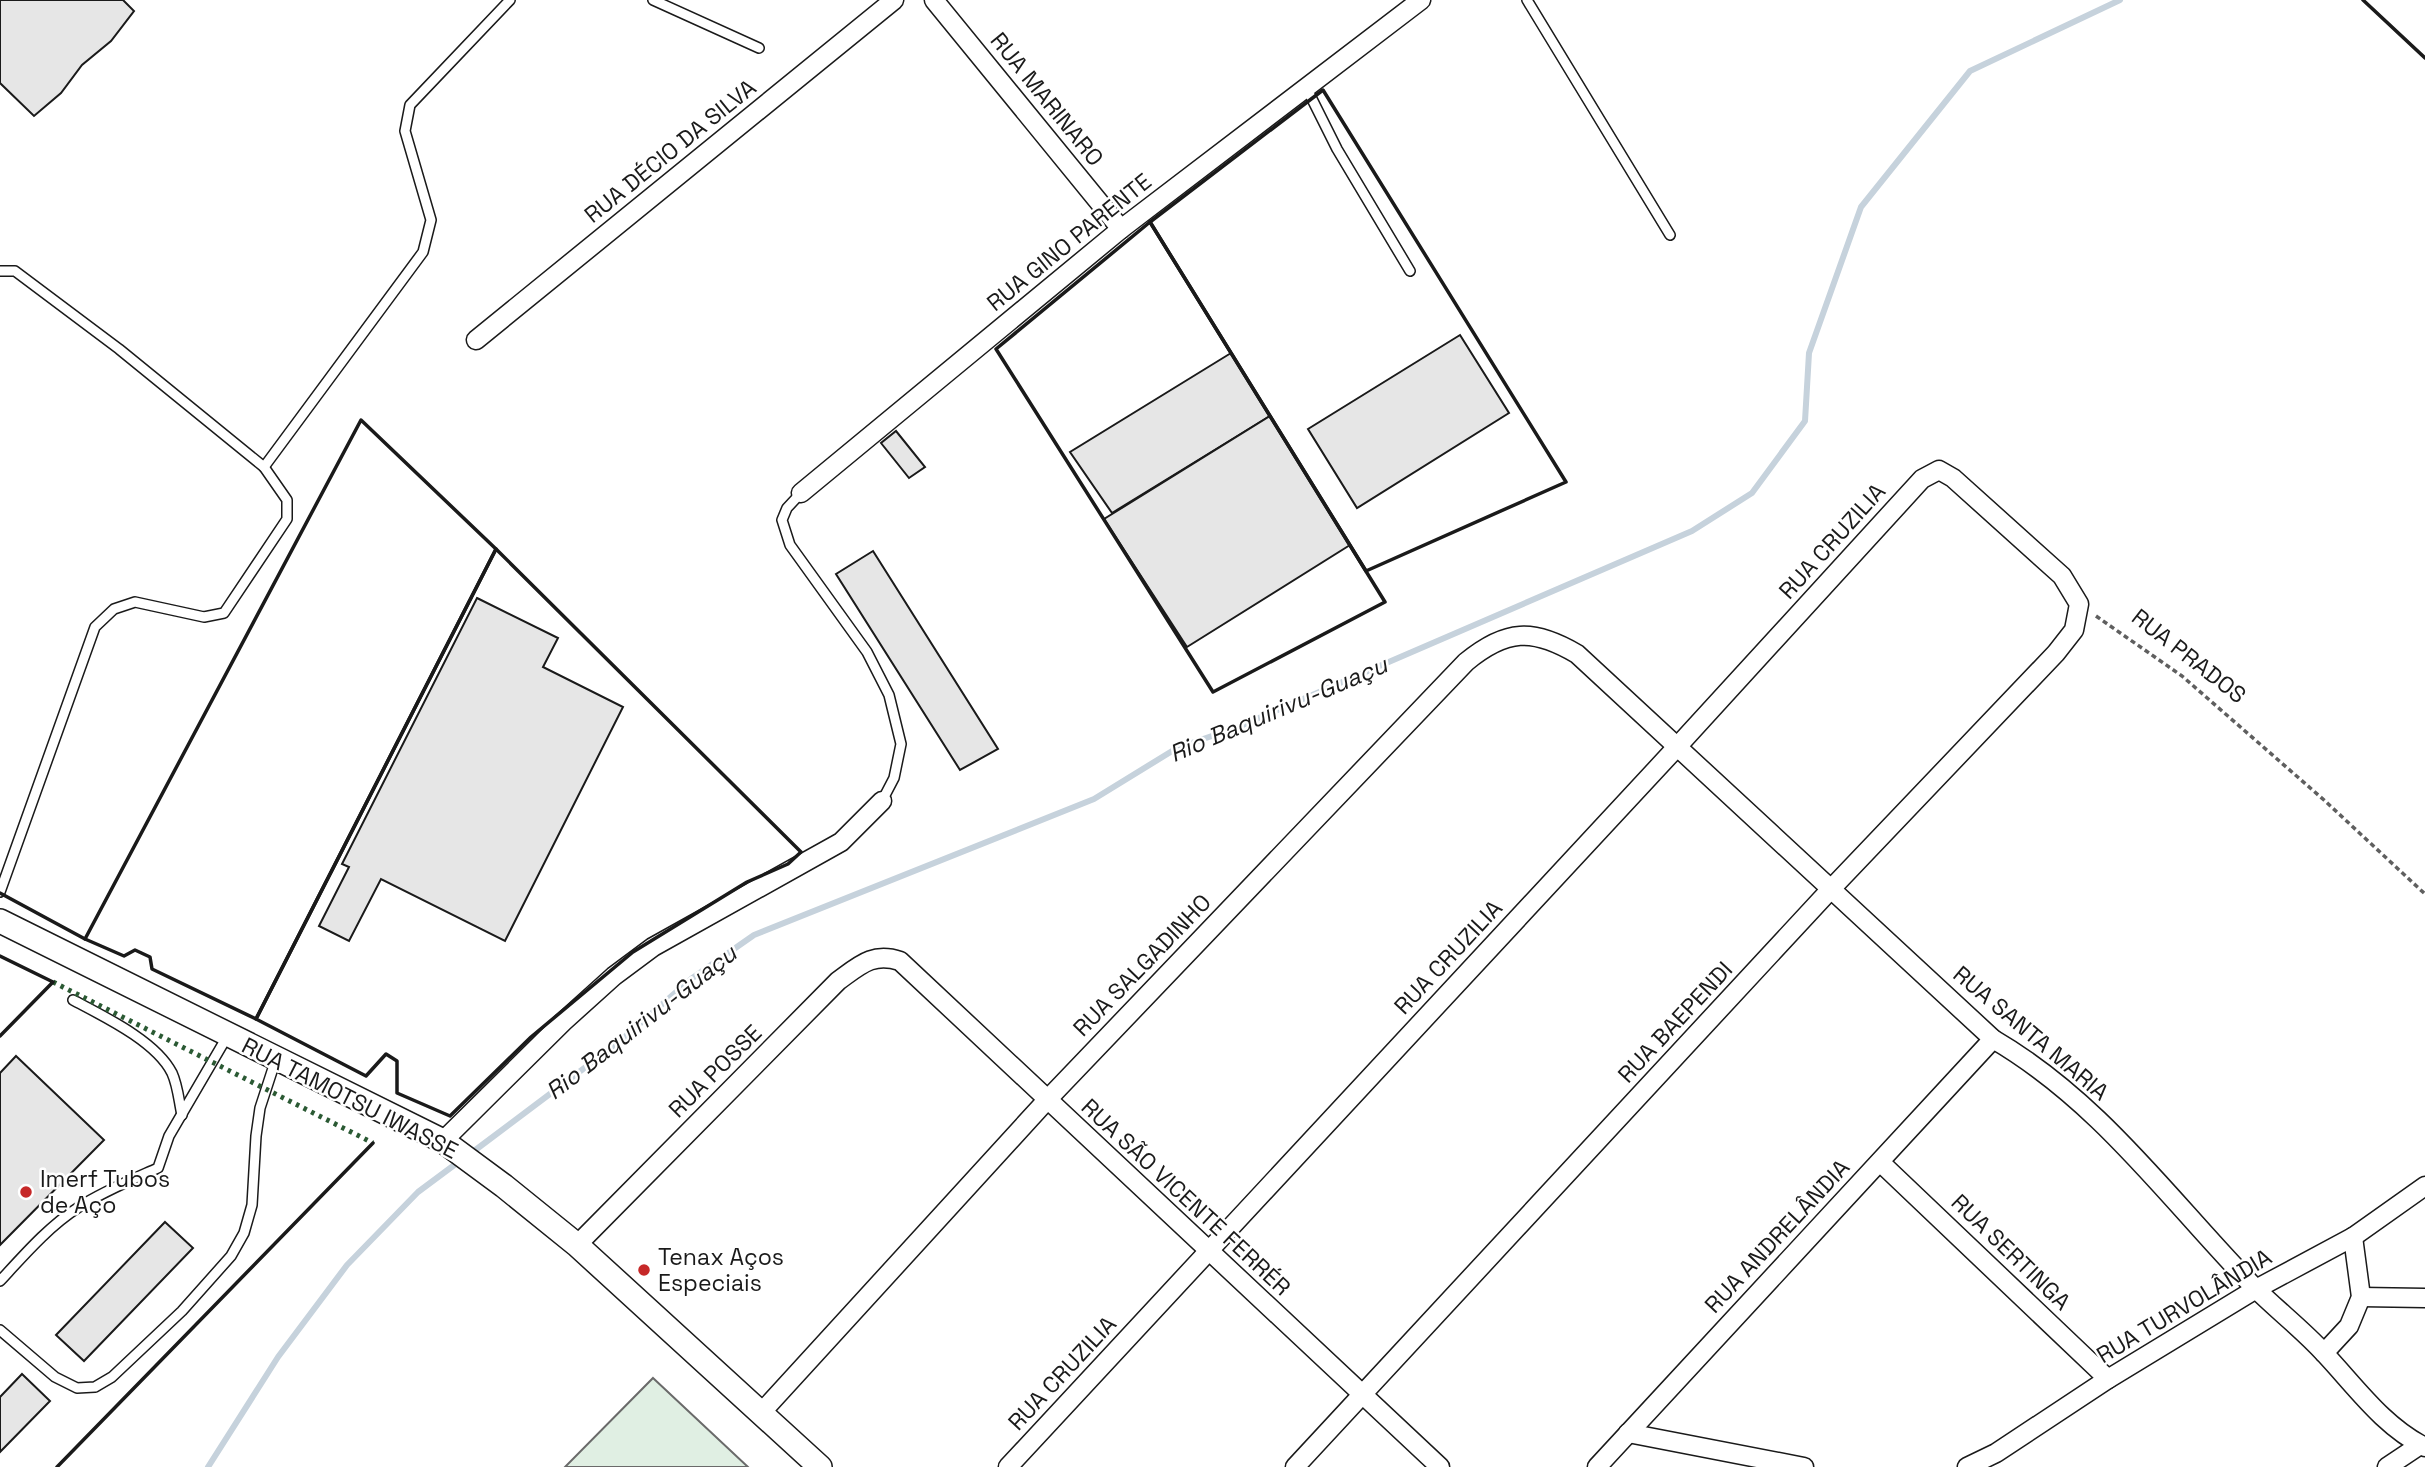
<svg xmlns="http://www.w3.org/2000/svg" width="2425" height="1467" font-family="'Space Grotesk',sans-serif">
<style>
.grass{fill:#e0efe3;stroke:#6a6a6a;stroke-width:2}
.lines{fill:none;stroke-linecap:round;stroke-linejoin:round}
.stream{stroke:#c6d2dc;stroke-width:6}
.building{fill:#e6e6e6;stroke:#1a1a1a;stroke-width:2}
.service-casing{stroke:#1a1a1a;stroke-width:12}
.minor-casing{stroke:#1a1a1a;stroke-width:21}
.tertiary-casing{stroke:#1a1a1a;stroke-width:26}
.path{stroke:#5f5f5f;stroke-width:3.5;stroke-dasharray:5 3.5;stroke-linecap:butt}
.service{stroke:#fff;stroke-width:9}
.minor{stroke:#fff;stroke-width:18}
.tertiary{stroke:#fff;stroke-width:23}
.hedge{stroke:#2b5a34;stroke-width:5;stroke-dasharray:3.5 5;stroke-linecap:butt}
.wall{stroke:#1a1a1a;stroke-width:3.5}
.poi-dot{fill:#c62828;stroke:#fff;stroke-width:2.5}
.labels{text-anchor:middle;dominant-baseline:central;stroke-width:5;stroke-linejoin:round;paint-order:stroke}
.street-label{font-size:23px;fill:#1a1a1a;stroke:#fff}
.poi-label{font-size:23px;fill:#1a1a1a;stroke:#fff;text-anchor:start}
.water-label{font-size:24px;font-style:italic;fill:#1a1a1a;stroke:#fff}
</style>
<rect width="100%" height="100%" fill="#fff"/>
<polygon class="grass" points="653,1378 748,1467 565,1467"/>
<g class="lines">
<g class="stream">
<polyline points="470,1154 619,1042 691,979 754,935 1094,799 1177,748 1238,727 1692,531 1752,493 1805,421 1809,353 1861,207 1970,71 2120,0"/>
<polyline points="208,1467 278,1357 347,1265 418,1192 461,1160"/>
</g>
</g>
<g class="building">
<polygon points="0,0 123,0 134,11 111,41 82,65 61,93 34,116 0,83"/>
<polygon points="1460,335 1509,413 1357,508 1308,429"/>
<polygon points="1231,353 1270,416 1112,513 1070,452"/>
<polygon points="1270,416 1350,545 1187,647 1104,519"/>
<polygon points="896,431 925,467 909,478 881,443"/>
<polygon points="873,551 998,749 960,770 836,574"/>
<polygon points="477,598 558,638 543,667 623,707 505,941 381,879 349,941 319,926 349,867 342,864"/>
<polygon points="16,1056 104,1140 0,1245 0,1073"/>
<polygon points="165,1222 193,1248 84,1361 56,1335"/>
<polygon points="22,1374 50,1401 0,1452 0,1397"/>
</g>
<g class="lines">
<g class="service-casing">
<g id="service">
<polyline points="653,0 759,48"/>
<polyline points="1527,0 1670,235"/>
<polyline points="1306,87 1337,149 1410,271"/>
<polyline points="0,271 15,271 119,349 264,467 423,252 431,220 405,131 410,105 510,0"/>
<polyline points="801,493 787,508 782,520 790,545 867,652 889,695 901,744 894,778 882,801"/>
<polyline points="0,892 95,627 114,609 135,602 204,617 224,613 287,519 287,500 264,467"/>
<path d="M73 1000C103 1016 156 1041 172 1073 178 1086 179 1102 182 1115"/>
<path d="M0 1281C24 1255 49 1226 79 1207 104 1191 131 1180 158 1168L169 1136 228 1035"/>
<polyline points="0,1330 55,1377 77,1388 95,1387 112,1377 182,1311 231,1256 244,1233 252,1205 256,1136 260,1108 276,1059"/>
</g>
</g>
<g class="minor-casing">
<g id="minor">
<polyline points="934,0 1121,229"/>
<polyline points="476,340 894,0"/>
<polyline points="801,493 1121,229 1421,0"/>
<polyline points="443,1141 563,1022 614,976 653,947 841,842 882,801"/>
<polyline points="1880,1162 2108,1379"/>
<path d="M577 1245 838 981C860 965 873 952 900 961L1440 1467"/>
<polyline points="2361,1297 2425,1298"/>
<polyline points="2324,1353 2349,1326 2361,1297 2353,1237"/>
<path d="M761 1413 1047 1100 1466 662C1506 629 1533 628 1577 654L1993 1039C2101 1102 2170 1201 2255 1288 2277 1310 2303 1330 2324 1353 2356 1387 2383 1426 2425 1447"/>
<polyline points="1628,1433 1804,1467"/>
<polyline points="1008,1467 1676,748 1922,479 1939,470 1953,478 2062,576 2079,604 2074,630 2056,653 1830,890 1295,1467"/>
<polyline points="1597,1467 1993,1039"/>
<polyline points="1967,1467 1996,1453 2108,1379 2256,1289 2353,1237 2425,1186"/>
<polyline points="2387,1467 2420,1445"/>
</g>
</g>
<g class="tertiary-casing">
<polyline id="tertiary" points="0,921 443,1141 504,1186 577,1245 820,1467"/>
</g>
<polyline class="path" points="2096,616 2182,676 2324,800 2425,894"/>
<use href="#service" class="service"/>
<use href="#minor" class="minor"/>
<use href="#tertiary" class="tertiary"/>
<polyline class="hedge" points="53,982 373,1143"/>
<g class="wall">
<polyline points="2363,0 2425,58"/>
<polygon points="1323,90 1566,482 1366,571 1150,222"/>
<polygon points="1150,222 1385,602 1213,692 996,349"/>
<polygon points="361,420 496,549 256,1019 152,969 150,957 135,950 124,956 85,939"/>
<polygon points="496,549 801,852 788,864 747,882 633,952 531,1037 450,1116 397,1093 397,1061 386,1054 366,1076 256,1019"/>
<polyline points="0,893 85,939"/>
<polyline points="0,956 53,982 0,1036"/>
<polyline points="57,1467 373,1143"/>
</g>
</g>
<g class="poi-dot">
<circle cx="26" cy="1192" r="7"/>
<circle cx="644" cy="1270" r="7"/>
</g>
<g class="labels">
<g class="street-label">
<text transform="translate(1047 99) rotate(51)">RUA MARINARO</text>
<text transform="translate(670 151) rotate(-39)">RUA DÉCIO DA SILVA</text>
<text transform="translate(1069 242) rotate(-39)">RUA GINO PARENTE</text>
<text transform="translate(1832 541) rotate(-48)">RUA CRUZILIA</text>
<text transform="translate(2189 656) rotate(38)">RUA PRADOS</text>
<text transform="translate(1448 957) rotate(-47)">RUA CRUZILIA</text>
<text transform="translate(1142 965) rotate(-46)">RUA SALGADINHO</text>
<text transform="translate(1675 1022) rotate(-47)">RUA BAEPENDI</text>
<text transform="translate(2031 1033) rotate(40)">RUA SANTA MARIA</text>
<text transform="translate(715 1071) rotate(-45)">RUA POSSE</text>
<text transform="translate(350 1098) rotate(27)">RUA TAMOTSU IWASSE</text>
<text transform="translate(1186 1197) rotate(43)">RUA SÃO VICENTE FERRÉR</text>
<text transform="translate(1777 1236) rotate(-47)">RUA ANDRELÂNDIA</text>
<text transform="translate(2011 1252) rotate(44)">RUA SERTINGA</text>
<text transform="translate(2184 1306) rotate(-31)">RUA TURVOLÂNDIA</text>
<text transform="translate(1062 1373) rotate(-47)">RUA CRUZILIA</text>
</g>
<g class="poi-label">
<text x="40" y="1179">Imerf Tubos<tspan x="40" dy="26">de Aço</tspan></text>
<text x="658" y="1257">Tenax Aços<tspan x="658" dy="26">Especiais</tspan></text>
</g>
<g class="water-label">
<text transform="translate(1278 709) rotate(-23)">Rio Baquirivu-Guaçu</text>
<text transform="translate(641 1022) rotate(-38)">Rio Baquirivu-Guaçu</text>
</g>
</g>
</svg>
